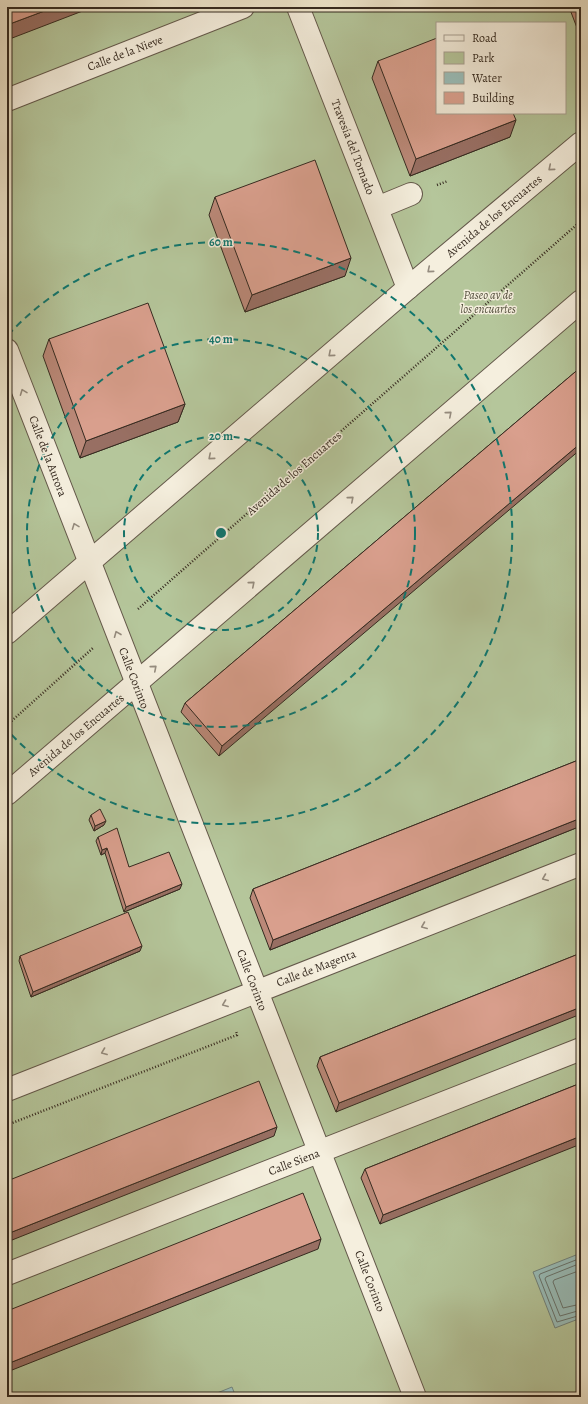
<svg xmlns="http://www.w3.org/2000/svg" width="588" height="1404" font-family="Alegreya,serif">
<style>
.green{fill:#b5c69b;stroke:#75785e;fill-rule:evenodd}
.water{fill:#9abfbb;stroke:#72837d}
.lines{fill:none;stroke-linecap:round;stroke-linejoin:round}
.shore{stroke:#68746e;stroke-width:1}
.pedestrian-casing{stroke:#64594b;stroke-width:24}
.minor-casing{stroke:#64594b;stroke-width:24}
.path{stroke:#352a20;stroke-width:2.5;stroke-dasharray:1 2;stroke-linecap:butt}
.pedestrian{stroke:#f5efde;stroke-width:22}
.minor{stroke:#f5efde;stroke-width:22}
.wall{fill:#bb8979;stroke:#352a20}
.shaded-wall{fill:#986f63;stroke:#352a20}
.building{fill:#d99f8d;stroke:#352a20}
.oneway{stroke:#958c7f}
.ring{fill:none;stroke:#0f766e;stroke-width:2;stroke-dasharray:7 5}
.labels{text-anchor:middle;dominant-baseline:central;stroke-width:3;stroke-linejoin:round;paint-order:stroke}
.street-label{font-size:12px;fill:#352a20;stroke:#f5efde}
.park-label{font-size:12px;font-style:italic;fill:#55513f;stroke:#f5efde}
.centre{fill:#0f766e;stroke:#f5efde;stroke-width:2}
.ring-label{font-size:12px;text-anchor:middle;font-weight:bold;fill:#0f766e;stroke:#f5efde;stroke-width:3;stroke-linejoin:round;paint-order:stroke}
</style>
<rect width="100%" height="100%" fill="#efe7cd"/>
<filter id="stains"><feTurbulence type="fractalNoise" baseFrequency=".005" numOctaves="4"/><feColorMatrix values="0 0 0 0 .2 0 0 0 0 .09 0 0 0 0 .02 0 0 0 .5 -.17"/></filter>
<radialGradient id="worn" r=".72"><stop offset=".6" stop-color="#630" stop-opacity="0"/><stop offset="1" stop-color="#630" stop-opacity=".3"/></radialGradient>
<path class="green" d="M7 7H581V1397H7ZM437 23H565V113H437Z"/>
<g class="water">
<polygon points="581,1253 581,1318 555,1328 533,1272"/>
<polygon points="232,1387 236,1397 207,1397"/>
</g>
<g class="lines">
<g class="shore">
<polyline points="581,1258 540,1274 539,1276 557,1322 581,1315"/>
<polyline points="581,1263 546,1277 545,1279 560,1316 581,1310"/>
<polyline points="581,1270 554,1280 553,1282 563,1308 581,1304"/>
</g>
<g class="pedestrian-casing">
<g id="pedestrian">
<polyline points="298,7 408,288"/>
<polyline points="377,208 411,194"/>
</g>
</g>
<g class="minor-casing">
<g id="minor">
<polyline points="7,100 243,7"/>
<polyline points="7,350 415,1397"/>
<polyline points="7,633 408,288 581,143"/>
<polyline points="7,794 581,301"/>
<polyline points="7,1090 581,864"/>
<polyline points="7,1274 581,1049"/>
</g>
</g>
<g class="path">
<polyline points="437,185 448,181"/>
<polyline points="138,609 581,221"/>
<polyline points="7,725 93,648"/>
<polyline points="7,1125 237,1035 236,1031"/>
</g>
<use href="#pedestrian" class="pedestrian"/>
<use href="#minor" class="minor"/>
</g>
<g class="wall">
<polygon points="569,7 581,7 581,32 579,33"/>
<polygon points="378,61 510,137 410,176 372,78"/>
<polygon points="215,197 345,276 245,312 209,215"/>
<polygon points="49,339 185,404 178,422 80,458 43,356"/>
<polygon points="581,367 219,756 181,712 185,703"/>
<polygon points="581,759 581,826 270,950 250,898 253,889"/>
<polygon points="91,815 104,825 94,831 89,820"/>
<polygon points="98,837 129,867 180,889 124,912 105,853 101,855 96,841"/>
<polygon points="140,951 31,997 19,961 20,956"/>
<polygon points="581,953 336,1112 317,1066 320,1057"/>
<polygon points="581,1083 380,1224 361,1178 365,1169"/>
</g>
<g class="shaded-wall">
<polygon points="55,7 93,7 7,40 7,25"/>
<polygon points="516,120 510,137 410,176 416,159"/>
<polygon points="351,258 345,276 245,312 252,295"/>
<polygon points="185,404 178,422 80,458 86,441"/>
<polygon points="581,443 581,449 219,756 222,746"/>
<polygon points="581,818 581,826 270,950 273,940"/>
<polygon points="106,821 104,825 94,831 95,826"/>
<polygon points="107,848 105,853 101,855 102,850"/>
<polygon points="182,884 180,889 124,912 126,907"/>
<polygon points="142,946 140,951 31,997 33,992"/>
<polygon points="581,1007 581,1014 336,1112 339,1103"/>
<polygon points="277,1127 274,1136 7,1242 7,1234"/>
<polygon points="581,1136 581,1144 380,1224 383,1215"/>
<polygon points="321,1239 318,1249 7,1372 7,1364"/>
</g>
<g class="building">
<polygon points="7,7 55,7 7,25"/>
<polygon points="437,38 437,113 513,113 516,120 416,159 378,61"/>
<polygon points="315,160 351,258 252,295 215,197"/>
<polygon points="148,303 185,404 86,441 49,339"/>
<polygon points="581,367 581,443 222,746 185,703"/>
<polygon points="581,759 581,818 273,940 253,889"/>
<polygon points="100,809 106,821 95,826 91,815"/>
<polygon points="117,828 129,867 169,852 182,884 126,907 107,848 102,850 98,837"/>
<polygon points="128,912 142,946 33,992 20,956"/>
<polygon points="581,953 581,1007 339,1103 320,1057"/>
<polygon points="259,1081 277,1127 7,1234 7,1181"/>
<polygon points="581,1083 581,1136 383,1215 365,1169"/>
<polygon points="303,1193 321,1239 7,1364 7,1311"/>
</g>
<defs><path id="oneway-chevron" d="M-2-3.5L2.5 0L-2 3.5" fill="none" stroke-width="1.6" stroke-linecap="round" stroke-linejoin="round"/></defs>
<g class="oneway">
<use href="#oneway-chevron" transform="translate(551 168) rotate(140)"/>
<use href="#oneway-chevron" transform="translate(430 270) rotate(140)"/>
<use href="#oneway-chevron" transform="translate(331 354) rotate(139)"/>
<use href="#oneway-chevron" transform="translate(23 392) rotate(-111)"/>
<use href="#oneway-chevron" transform="translate(449 414) rotate(-41)"/>
<use href="#oneway-chevron" transform="translate(211 457) rotate(139)"/>
<use href="#oneway-chevron" transform="translate(351 499) rotate(-41)"/>
<use href="#oneway-chevron" transform="translate(75 526) rotate(-111)"/>
<use href="#oneway-chevron" transform="translate(252 584) rotate(-41)"/>
<use href="#oneway-chevron" transform="translate(117 634) rotate(-112)"/>
<use href="#oneway-chevron" transform="translate(154 668) rotate(-41)"/>
<use href="#oneway-chevron" transform="translate(545 878) rotate(158)"/>
<use href="#oneway-chevron" transform="translate(424 926) rotate(158)"/>
<use href="#oneway-chevron" transform="translate(225 1004) rotate(159)"/>
<use href="#oneway-chevron" transform="translate(104 1052) rotate(159)"/>
</g>
<g class="ring">
<circle cx="221" cy="533" r="97"/>
<circle cx="221" cy="533" r="194"/>
<path d="M8 335A291 291 0 1 1 8 731"/>
</g>
<g class="labels">
<g class="street-label">
<text transform="translate(125 53) rotate(-21)">Calle de la Nieve</text>
<text transform="translate(353 147) rotate(69)">Travesía del Tornado</text>
<text transform="translate(494 216) rotate(-40)">Avenida de los Encuartes</text>
<text transform="translate(48 456) rotate(69)">Calle de la Aurora</text>
<text transform="translate(294 473) rotate(-41)">Avenida de los Encuartes</text>
<text transform="translate(134 678) rotate(69)">Calle Corinto</text>
<text transform="translate(76 735) rotate(-40)">Avenida de los Encuartes</text>
<text transform="translate(316 968) rotate(-21)">Calle de Magenta</text>
<text transform="translate(252 980) rotate(69)">Calle Corinto</text>
<text transform="translate(294 1162) rotate(-21)">Calle Siena</text>
<text transform="translate(370 1281) rotate(69)">Calle Corinto</text>
</g>
<g class="park-label">
<text x="488" y="295">Paseo av de<tspan x="488" dy="14">los encuartes</tspan></text>
</g>
</g>
<circle cx="221" cy="533" r="6" class="centre"/>
<g class="ring-label">
<text x="221" y="246">60 m</text>
<text x="221" y="343">40 m</text>
<text x="221" y="440">20 m</text>
</g>
<rect width="588" height="1404" fill="none" stroke="#efe7cd" stroke-width="24"/>
<rect x="8" y="8" width="572" height="1388" fill="none" stroke="#352a20" stroke-width="2"/>
<rect x="12" y="12" width="564" height="1380" fill="none" stroke="#352a20"/>
<rect x="436" y="22" width="130" height="92" fill="#f5efde" stroke="#a8a092"/>
<rect x="444" y="35" width="20" height="6" fill="#f5efde" stroke="#a8a092"/>
<text x="472" y="42" font-size="12" fill="#352a20">Road</text>
<rect x="444" y="52" width="20" height="12" fill="#b5c69b" stroke="#a8a092"/>
<text x="472" y="62" font-size="12" fill="#352a20">Park</text>
<rect x="444" y="72" width="20" height="12" fill="#9abfbb" stroke="#a8a092"/>
<text x="472" y="82" font-size="12" fill="#352a20">Water</text>
<rect x="444" y="92" width="20" height="12" fill="#d99f8d" stroke="#a8a092"/>
<text x="472" y="102" font-size="12" fill="#352a20">Building</text>
<rect width="100%" height="100%" filter="url(#stains)"/>
<rect width="100%" height="100%" fill="url(#worn)"/>
</svg>
